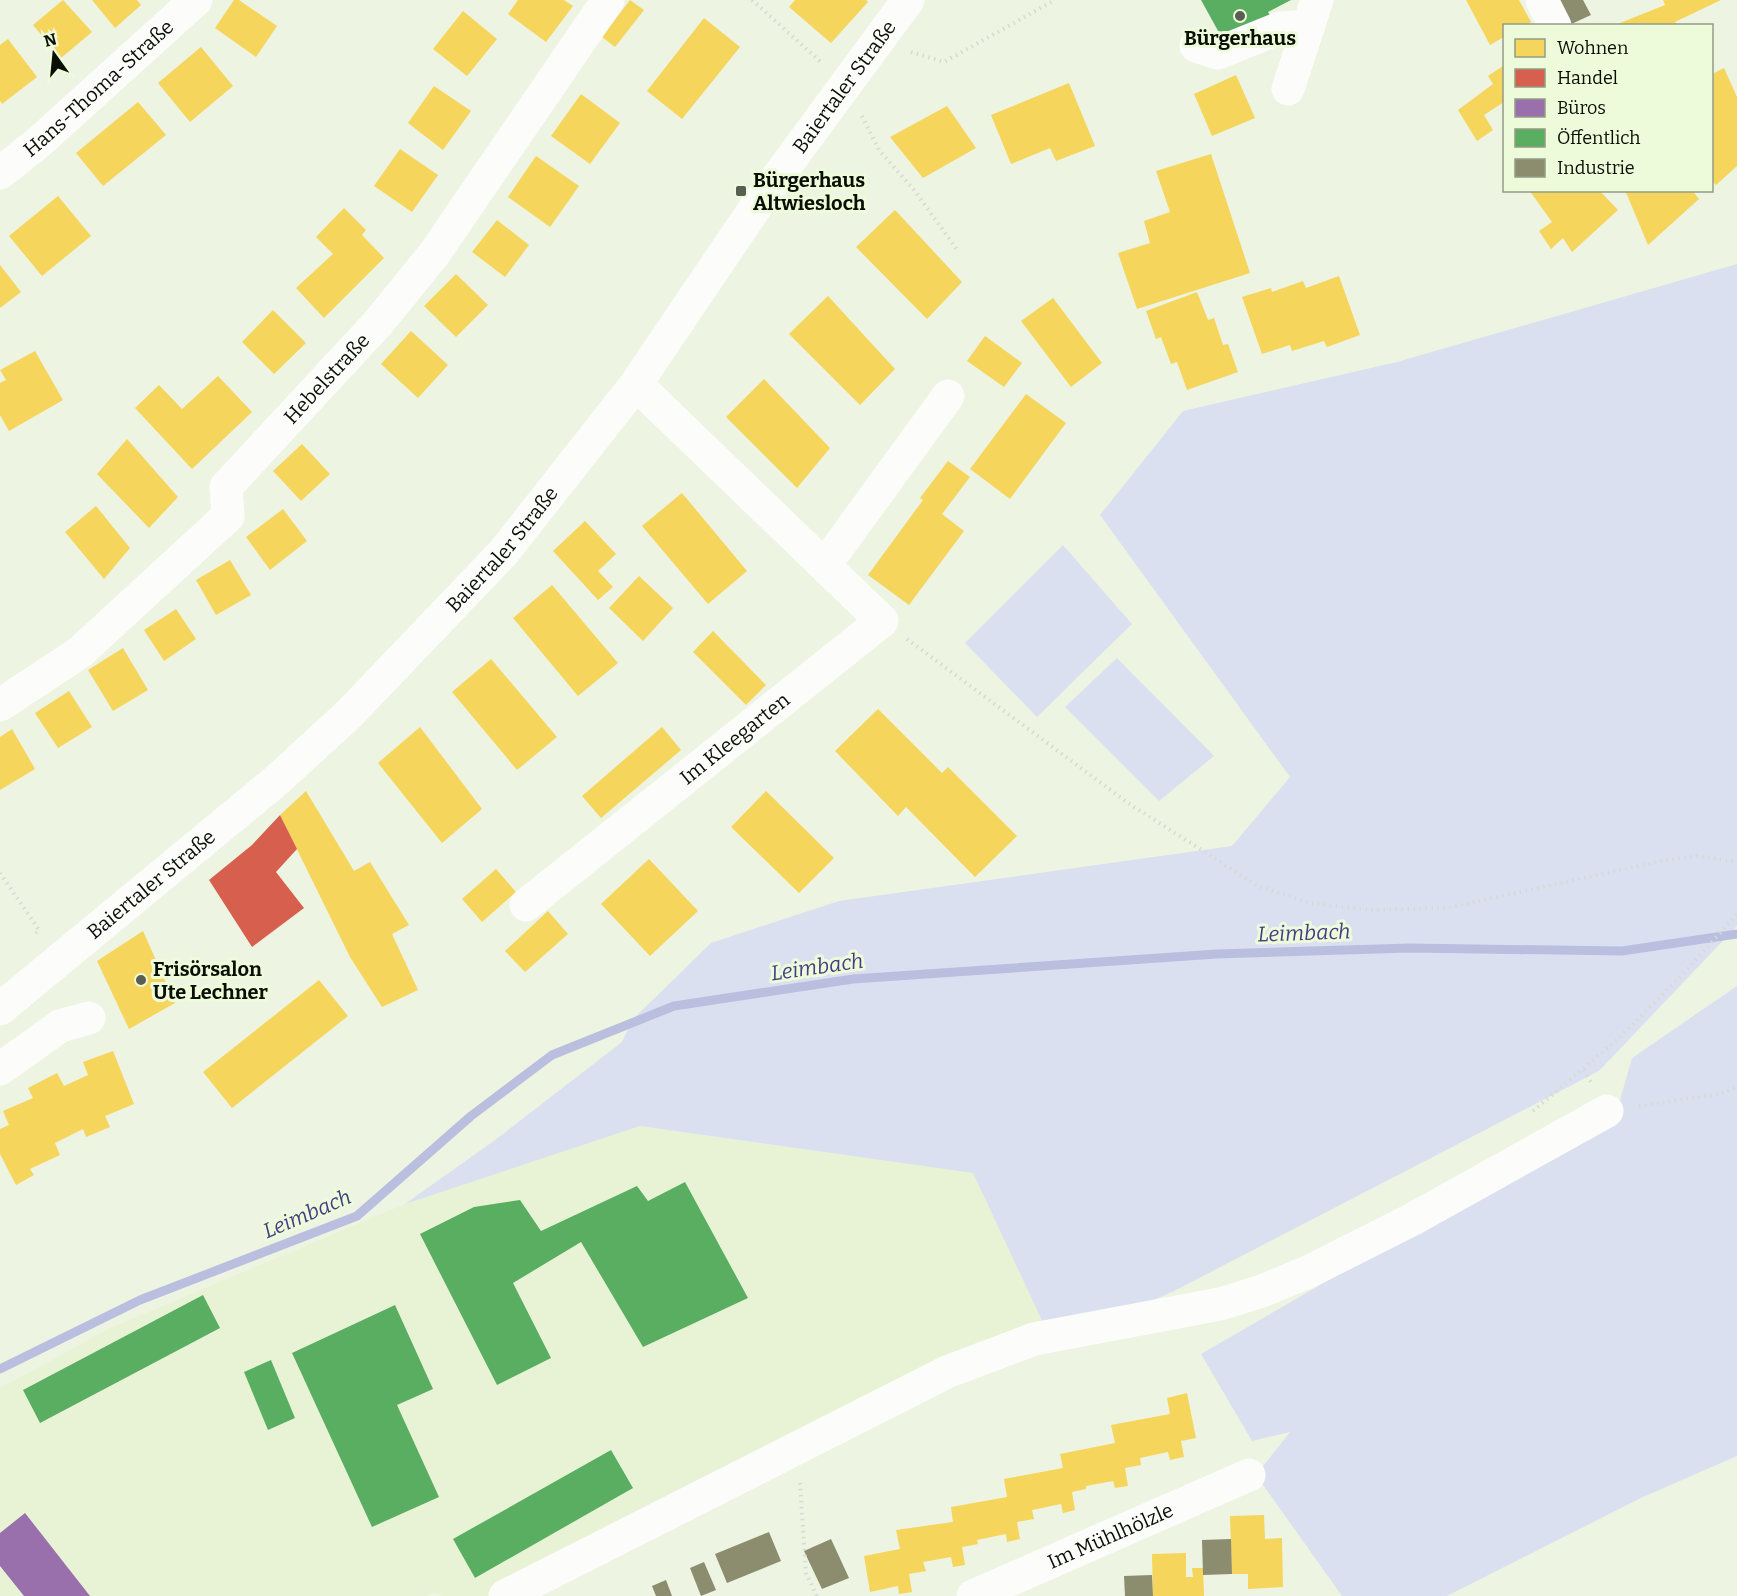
<svg xmlns="http://www.w3.org/2000/svg" width="1737" height="1596" font-family="Bitter,serif">
<style>
.built{fill:#e8f3d6}
.green{fill:#dbe0f1}
.homes{fill:#f6d55c}
.shops{fill:#d6604d}
.offices{fill:#9970ab}
.public{fill:#5aae61}
.industry{fill:#8c8c6e}
.lines{fill:none;stroke-linecap:round;stroke-linejoin:round}
.stream{stroke:#babfdf;stroke-width:9}
.path{stroke:#d7d9d4;stroke-width:4;stroke-dasharray:1.5 4.5;stroke-linecap:butt}
.minor{stroke:#fcfdfb;stroke-width:33}
.major{stroke:#fcfdfb;stroke-width:33}
.poi-dot{fill:#595e52;stroke:#eefbdb;stroke-width:2}
.labels{text-anchor:middle;dominant-baseline:central;stroke-width:6;stroke-linejoin:round;paint-order:stroke}
.poi-label{font-size:20px;font-weight:bold;fill:#0a0e05;stroke:#eefbdb;text-anchor:start}
.street-label{font-size:20px;fill:#0a0e05;stroke:#eefbdb}
.water-label{font-size:21px;font-style:italic;fill:#414082;stroke:#eefbdb}
</style>
<rect width="100%" height="100%" fill="#edf4e2"/>
<polygon class="built" points="640,1126 974,1173 1053,1344 783,1464 523,1596 444,1596 433,1593 427,1596 0,1596 0,1388 110,1328 405,1204"/>
<g class="green">
<polygon points="1737,264 1737,926 1599,1071 1174,1291 1053,1344 973,1173 640,1126 405,1204 495,1140 622,1042 633,1019 711,943 839,901 1232,846 1290,777 1100,515 1183,411 1397,362"/>
<polygon points="1063,545 1132,624 1037,717 965,643"/>
<polygon points="1117,658 1214,756 1159,801 1065,707"/>
<polygon points="1737,986 1737,1456 1643,1497 1447,1596 1342,1596 1256,1475 1290,1432 1252,1441 1201,1354 1448,1211 1614,1121 1632,1058"/>
</g>
<g class="homes">
<polygon points="63,0 92,32 61,58 33,25"/>
<polygon points="92,0 137,0 141,5 115,28"/>
<polygon points="234,0 239,0 277,26 256,57 215,28"/>
<polygon points="518,0 564,0 573,6 546,42 508,14"/>
<polygon points="630,0 644,10 615,47 602,37"/>
<polygon points="795,0 866,0 868,2 831,43 789,7"/>
<polygon points="1466,0 1519,0 1531,22 1525,26 1504,26 1504,37 1490,45"/>
<polygon points="1663,0 1721,0 1675,22 1678,26 1622,26 1620,23 1665,5"/>
<polygon points="463,11 497,39 467,76 433,49"/>
<polygon points="704,18 740,47 682,119 647,91"/>
<polygon points="8,39 37,77 2,104 0,100 0,45"/>
<polygon points="201,47 233,86 190,122 158,83"/>
<polygon points="1503,66 1504,102 1484,115 1493,130 1477,141 1458,110 1493,84 1488,76"/>
<polygon points="1724,68 1737,97 1737,166 1716,185 1712,181 1712,74"/>
<polygon points="1236,75 1255,118 1212,136 1194,94"/>
<polygon points="1069,83 1095,146 1056,161 1050,148 1011,164 991,115"/>
<polygon points="434,86 471,111 443,150 408,123"/>
<polygon points="581,94 620,123 590,164 551,136"/>
<polygon points="138,102 166,135 103,186 76,153"/>
<polygon points="947,106 976,148 923,178 890,137"/>
<polygon points="400,149 438,175 412,212 374,186"/>
<polygon points="1211,154 1250,273 1137,309 1118,253 1150,243 1144,221 1170,212 1156,171"/>
<polygon points="536,156 579,186 550,227 508,197"/>
<polygon points="1529,190 1599,190 1618,210 1572,252 1563,238 1551,249 1539,231 1552,222"/>
<polygon points="1625,190 1692,190 1699,199 1648,245"/>
<polygon points="58,196 91,236 42,276 9,236"/>
<polygon points="344,208 366,230 362,235 384,258 324,318 296,288 333,254 316,237"/>
<polygon points="895,210 962,282 927,319 856,247"/>
<polygon points="497,220 529,245 505,277 472,252"/>
<polygon points="0,265 21,292 0,308"/>
<polygon points="456,274 488,305 456,337 424,306"/>
<polygon points="1339,276 1360,335 1327,347 1324,341 1292,351 1290,345 1262,354 1242,297 1271,288 1272,292 1303,281 1306,288"/>
<polygon points="1197,292 1208,320 1214,318 1223,345 1228,344 1238,372 1187,390 1177,362 1171,364 1161,337 1156,339 1146,311"/>
<polygon points="828,296 895,369 860,405 789,334"/>
<polygon points="1053,298 1102,363 1071,387 1021,321"/>
<polygon points="273,310 306,343 274,374 242,342"/>
<polygon points="411,331 448,365 418,398 381,364"/>
<polygon points="985,336 1022,363 1004,387 967,361"/>
<polygon points="35,351 63,400 9,431 0,415 0,383 6,380 0,370"/>
<polygon points="218,376 252,412 192,469 135,408 159,385 182,409"/>
<polygon points="764,379 830,448 797,488 726,417"/>
<polygon points="1026,394 1066,423 1010,499 970,469"/>
<polygon points="127,439 178,497 149,528 97,474"/>
<polygon points="302,444 330,474 301,501 273,471"/>
<polygon points="948,461 970,477 942,514 964,531 909,605 868,575 923,500 920,498"/>
<polygon points="682,493 747,571 708,604 642,526"/>
<polygon points="96,506 130,548 104,579 65,532"/>
<polygon points="283,509 307,541 270,570 246,537"/>
<polygon points="585,521 616,554 598,571 613,587 598,600 553,551"/>
<polygon points="230,560 251,595 216,615 196,580"/>
<polygon points="639,576 673,608 643,641 609,608"/>
<polygon points="552,585 618,663 578,696 513,618"/>
<polygon points="176,609 196,639 164,661 144,630"/>
<polygon points="713,631 766,685 746,705 693,652"/>
<polygon points="123,648 148,690 113,711 88,670"/>
<polygon points="491,659 557,737 517,770 452,692"/>
<polygon points="69,691 92,727 58,748 35,713"/>
<polygon points="878,709 942,773 948,767 1017,836 975,877 906,807 898,816 835,751"/>
<polygon points="420,727 482,809 442,843 378,763"/>
<polygon points="662,727 681,750 601,818 582,796"/>
<polygon points="12,729 35,769 0,790 0,737"/>
<polygon points="306,791 354,871 370,862 409,925 392,934 418,990 382,1007 350,957 280,815"/>
<polygon points="766,791 834,858 799,893 731,827"/>
<polygon points="649,859 698,911 650,956 601,904"/>
<polygon points="496,869 516,892 482,922 462,899"/>
<polygon points="548,911 568,934 525,972 505,951"/>
<polygon points="143,931 175,1003 129,1029 97,961"/>
<polygon points="319,980 348,1016 232,1108 203,1072"/>
<polygon points="113,1051 134,1104 105,1116 110,1127 86,1137 83,1129 55,1143 60,1155 30,1169 34,1175 16,1185 0,1154 0,1129 9,1125 3,1111 33,1098 28,1088 57,1073 64,1086 88,1075 83,1062"/>
<polygon points="1187,1393 1196,1438 1181,1441 1184,1457 1170,1460 1168,1452 1140,1458 1141,1465 1125,1468 1128,1486 1115,1488 1113,1481 1086,1486 1086,1489 1072,1492 1075,1510 1063,1513 1061,1504 1032,1510 1034,1519 1017,1522 1020,1539 1007,1542 1006,1534 977,1540 978,1544 962,1547 965,1565 953,1567 951,1557 923,1562 926,1571 909,1574 912,1592 899,1594 898,1586 870,1592 864,1556 900,1549 896,1530 953,1522 951,1507 1007,1497 1004,1479 1063,1468 1060,1454 1115,1443 1111,1425 1170,1414 1167,1398"/>
<polygon points="1264,1515 1265,1539 1282,1538 1283,1587 1248,1589 1248,1574 1232,1574 1230,1516"/>
<polygon points="1186,1553 1186,1577 1193,1577 1192,1568 1203,1568 1204,1596 1153,1596 1152,1554"/>
</g>
<polygon class="shops" points="280,815 297,849 276,872 304,908 252,947 209,880 252,845"/>
<polygon class="offices" points="25,1513 90,1596 24,1596 0,1566 0,1533"/>
<g class="public">
<polygon points="1201,0 1291,0 1268,12 1272,19 1222,38"/>
<polygon points="685,1182 748,1298 643,1347 581,1242 513,1283 551,1358 497,1385 420,1234 474,1207 520,1200 541,1231 637,1186 648,1201"/>
<polygon points="203,1295 220,1328 40,1423 23,1390"/>
<polygon points="395,1305 433,1389 397,1405 439,1497 372,1527 292,1353"/>
<polygon points="271,1360 295,1418 268,1430 244,1372"/>
<polygon points="611,1450 633,1488 475,1578 453,1539"/>
</g>
<g class="industry">
<polygon points="1554,0 1583,0 1591,15 1567,26"/>
<polygon points="769,1532 781,1561 727,1583 715,1554"/>
<polygon points="831,1539 849,1578 822,1589 804,1551"/>
<polygon points="1231,1539 1232,1574 1203,1575 1202,1540"/>
<polygon points="704,1562 716,1590 701,1596 690,1568"/>
<polygon points="1152,1575 1153,1596 1125,1596 1124,1576"/>
<polygon points="666,1580 672,1596 656,1596 652,1586"/>
</g>
<g class="lines">
<polyline class="stream" points="0,1369 140,1300 357,1216 471,1116 552,1055 674,1006 853,979 1217,954 1410,948 1622,951 1737,934"/>
<g class="path">
<polyline points="752,0 823,64"/>
<polyline points="911,52 944,62 1055,0"/>
<polyline points="862,116 879,150 914,190 958,251"/>
<polyline points="907,639 1128,803 1258,886 1310,903 1371,910 1447,908 1661,861 1697,856 1737,862"/>
<polyline points="0,873 37,927 39,930 36,933"/>
<polyline points="1584,1070 1591,1082"/>
<polyline points="1639,1106 1720,1094 1737,1087"/>
<polyline points="1533,1111 1617,1040 1686,971 1737,914"/>
<polyline points="800,1483 806,1573 817,1596"/>
</g>
<g class="minor">
<polyline points="1542,0 1555,26"/>
<polyline points="1196,46 1218,53 1280,28 1309,26"/>
<polyline points="1288,89 1317,0"/>
<path id="s1" d="M0 173 39 142 196 0"/>
<polyline points="825,565 948,396"/>
<path id="s2" d="M0 705 79 653 228 516 226 487 378 323 434 254 608 0"/>
<path id="s3" d="M526 905 882 621 636 384"/>
<polyline points="0,1069 60,1026 89,1018"/>
<polyline points="505,1596 947,1372 1034,1339 1220,1304 1262,1291 1308,1272 1413,1219 1607,1111"/>
<path id="s4" d="M973 1596 1249 1475"/>
</g>
<path class="major" id="s5" d="M0 1009 277 780 349 714 503 553 636 384 757 205 908 0"/>
</g>
<g class="poi-dot">
<circle cx="1240" cy="16" r="6"/>
<rect x="735" y="185" width="12" height="12" rx="3"/>
<circle cx="141" cy="980" r="6"/>
</g>
<g class="labels">
<g class="poi-label">
<text x="1240" y="38" text-anchor="middle">Bürgerhaus</text>
<text x="753" y="180">Bürgerhaus<tspan x="753" dy="23">Altwiesloch</tspan></text>
<text x="153" y="969">Frisörsalon<tspan x="153" dy="23">Ute Lechner</tspan></text>
</g>
<g class="street-label">
<text stroke="none"><textPath href="#s1" startOffset="130">Hans-Thoma-Straße</textPath></text>
<text stroke="none"><textPath href="#s5" startOffset="1258">Baiertaler Straße</textPath></text>
<text stroke="none"><textPath href="#s2" startOffset="474">Hebelstraße</textPath></text>
<text stroke="none"><textPath href="#s5" startOffset="682">Baiertaler Straße</textPath></text>
<text stroke="none"><textPath href="#s3" startOffset="267">Im Kleegarten</textPath></text>
<text stroke="none"><textPath href="#s5" startOffset="196">Baiertaler Straße</textPath></text>
<text stroke="none"><textPath href="#s4" startOffset="150">Im Mühlhölzle</textPath></text>
</g>
<g class="water-label">
<text transform="translate(1304 933) rotate(-2)">Leimbach</text>
<text transform="translate(817 967) rotate(-8)">Leimbach</text>
<text transform="translate(307 1214) rotate(-23)">Leimbach</text>
</g>
</g>
<rect x="1503" y="24" width="210" height="168" fill="#eefbdb" stroke="#939c85" stroke-width="1.5"/>
<rect x="1515" y="39" width="30" height="18" fill="#f6d55c" stroke="#939c85" stroke-width="1.5"/>
<text x="1557" y="54" font-size="18" fill="#0a0e05">Wohnen</text>
<rect x="1515" y="69" width="30" height="18" fill="#d6604d" stroke="#939c85" stroke-width="1.5"/>
<text x="1557" y="84" font-size="18" fill="#0a0e05">Handel</text>
<rect x="1515" y="99" width="30" height="18" fill="#9970ab" stroke="#939c85" stroke-width="1.5"/>
<text x="1557" y="114" font-size="18" fill="#0a0e05">Büros</text>
<rect x="1515" y="129" width="30" height="18" fill="#5aae61" stroke="#939c85" stroke-width="1.5"/>
<text x="1557" y="144" font-size="18" fill="#0a0e05">Öffentlich</text>
<rect x="1515" y="159" width="30" height="18" fill="#8c8c6e" stroke="#939c85" stroke-width="1.5"/>
<text x="1557" y="174" font-size="18" fill="#0a0e05">Industrie</text>
<g transform="translate(54 54) rotate(345)" stroke="#eefbdb" stroke-width="4.5" paint-order="stroke">
<path d="M0-4.5L10 22L0 15L-10 22Z" fill="#0a0e05"/>
<text y="-9" font-size="16" font-weight="bold" text-anchor="middle" fill="#0a0e05">N</text>
</g>
</svg>
